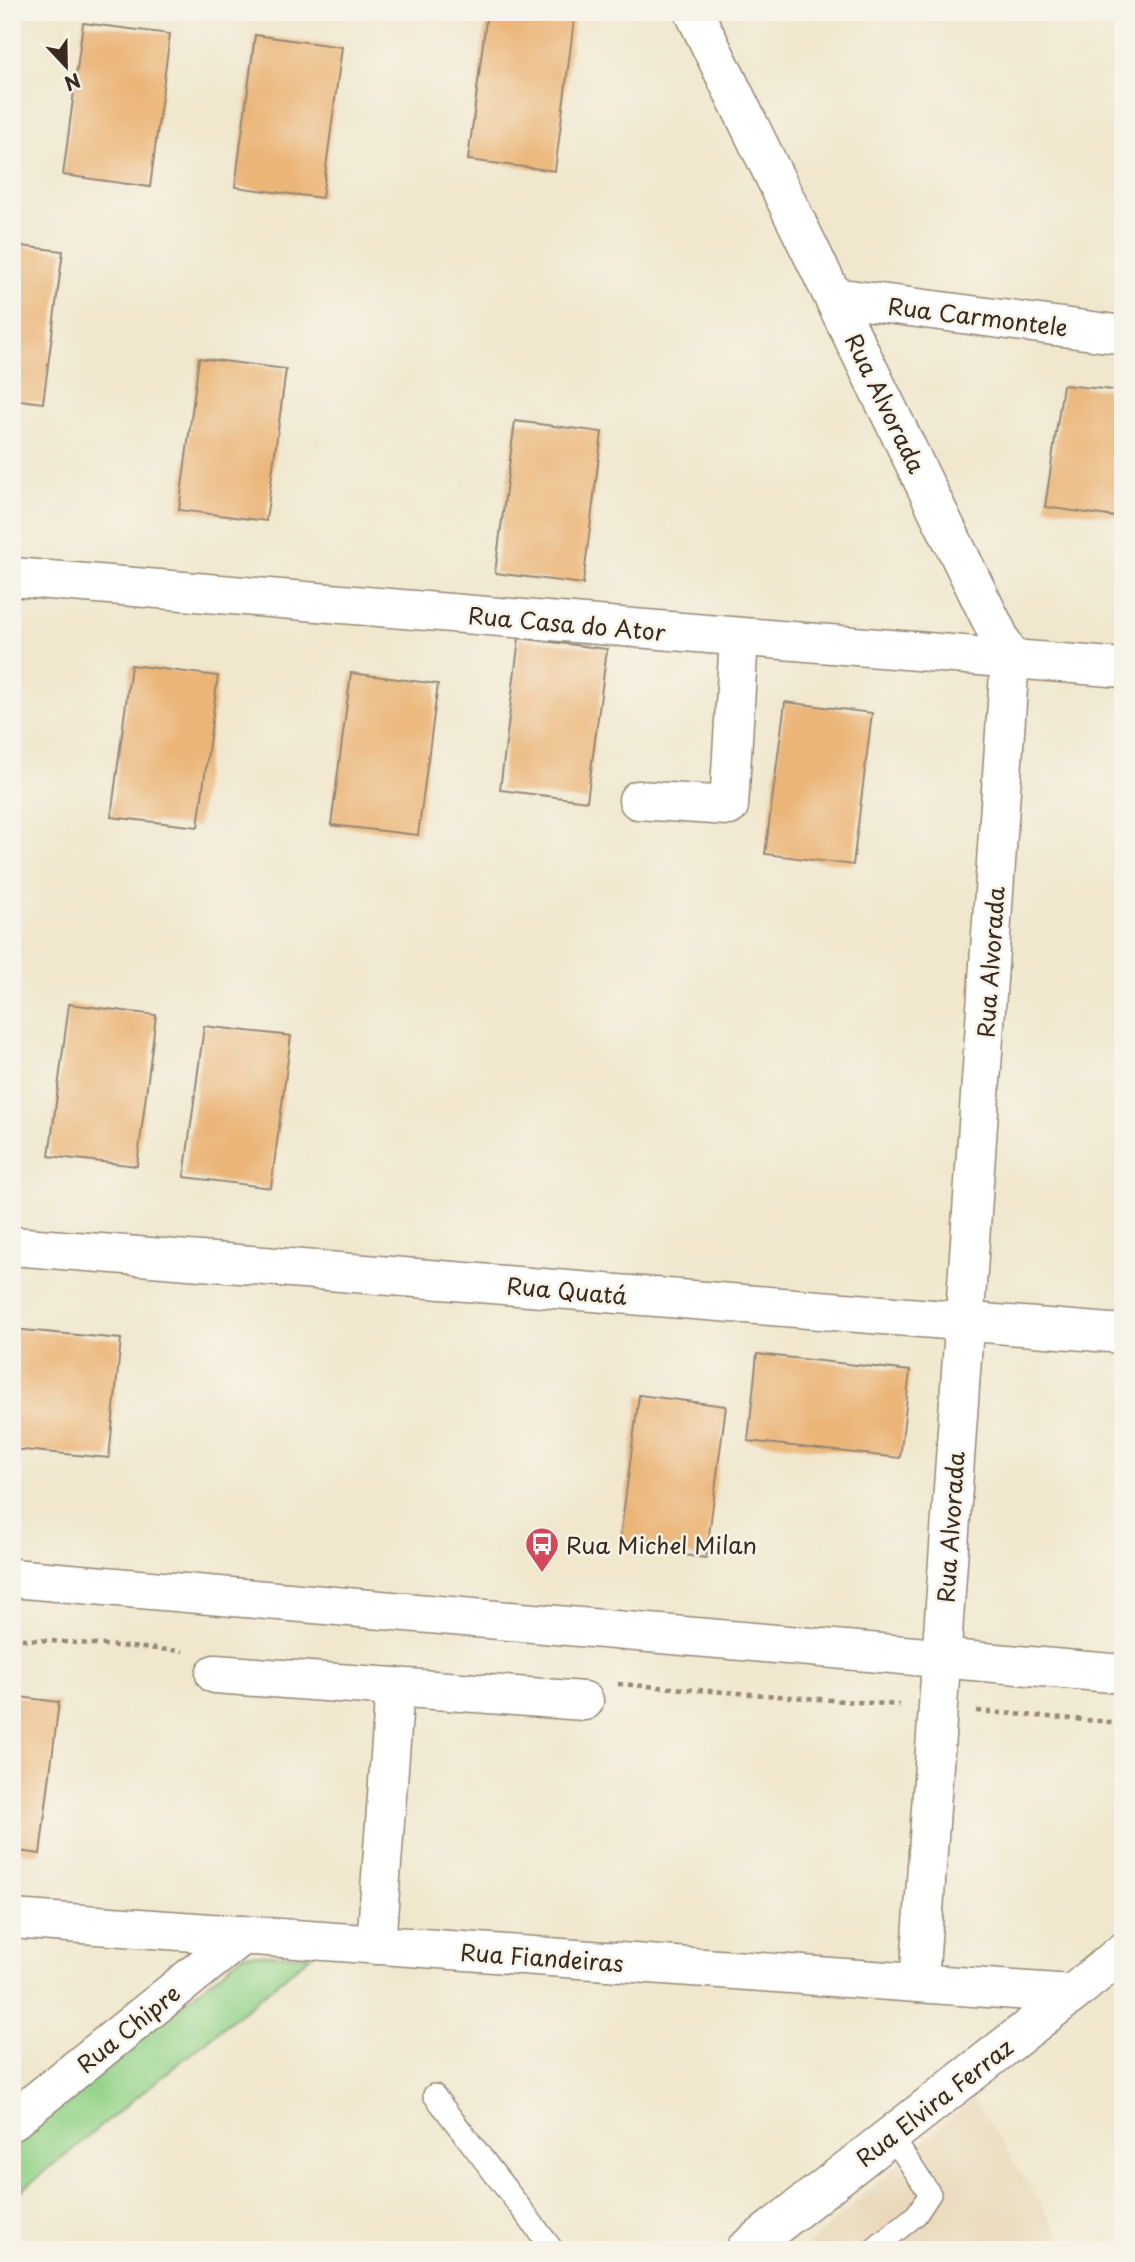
<svg xmlns="http://www.w3.org/2000/svg" width="1135" height="2262" font-family="'Playpen Sans',sans-serif">
<style>
.built{fill:#e9d9ba}
.green{fill:#95d48a;stroke:#687f54;stroke-width:2}
.building{fill:#ebb578}
.lines{fill:none;stroke-linecap:round;stroke-linejoin:round}
.service-casing{stroke:#968876;stroke-width:24}
.minor-casing{stroke:#968876;stroke-width:41}
.tertiary-casing{stroke:#968876;stroke-width:41}
.path{stroke:#968876;stroke-width:4.5;stroke-dasharray:5 5;stroke-linecap:butt}
.service{stroke:#fff;stroke-width:21}
.minor{stroke:#fff;stroke-width:38}
.tertiary{stroke:#fff;stroke-width:38}
.labels{text-anchor:middle;dominant-baseline:central;stroke-width:5;stroke-linejoin:round;paint-order:stroke}
.street-label{font-size:23px;fill:#3b2a1e;stroke:#f7f3e8}
.poi-label{font-size:23px;fill:#3b2a1e;stroke:#f7f3e8;text-anchor:start}
</style>
<rect width="100%" height="100%" fill="#f7f3e8"/>
<filter id="ink" filterUnits="userSpaceOnUse"><feTurbulence type="fractalNoise" baseFrequency=".0143" numOctaves="2"/><feDisplacementMap in="SourceGraphic" scale="14" xChannelSelector="R" yChannelSelector="G"/><feConvolveMatrix kernelMatrix="1 2 1 2 8 2 1 2 1" color-interpolation-filters="sRGB"/></filter>
<filter id="wash" filterUnits="userSpaceOnUse"><feTurbulence type="fractalNoise" baseFrequency=".00686" numOctaves="4" result="noise"/><feDisplacementMap in="SourceGraphic" scale="28" xChannelSelector="R" yChannelSelector="G"/><feGaussianBlur stdDeviation="1.57" result="paint"/><feColorMatrix in="noise" values="0 0 0 0 0 0 0 0 0 0 0 0 0 0 0 0 0 1.4 0 .05"/><feComposite in="paint" operator="in"/></filter>
<g filter="url(#wash)">
<rect width="100%" height="100%" fill="#f0e7cd"/>
<polygon class="built" points="973,2098 1070,2250 802,2250"/>
<polygon class="green" points="244,1954 311,1956 12,2198 12,2141"/>
<g id="blocks">
<g class="building">
<polygon points="487,12 514,12 574,20 555,171 468,160"/>
<polygon points="83,23 170,34 150,187 63,175"/>
<polygon points="255,35 342,47 322,198 235,187"/>
<polygon points="12,245 63,251 43,403 12,399"/>
<polygon points="199,358 286,369 266,521 179,510"/>
<polygon points="1063,385 1123,391 1123,518 1045,507"/>
<polygon points="515,421 602,432 583,584 495,573"/>
<polygon points="519,638 607,649 587,801 500,790"/>
<polygon points="131,665 218,676 198,827 111,817"/>
<polygon points="351,673 438,684 418,835 331,825"/>
<polygon points="785,702 872,713 853,865 765,854"/>
<polygon points="69,1004 156,1015 137,1166 49,1156"/>
<polygon points="204,1026 291,1036 271,1188 184,1177"/>
<polygon points="12,1329 121,1339 109,1458 12,1449"/>
<polygon points="757,1354 910,1371 900,1458 748,1441"/>
<polygon points="639,1395 726,1406 706,1558 619,1546"/>
<polygon points="12,1696 59,1702 40,1854 12,1850"/>
</g>
</g>
</g>
<g filter="url(#ink)">
<use href="#blocks" fill-opacity="0" stroke="#968876" stroke-width="2"/>
<g class="lines">
<g class="service-casing">
<g id="service">
<polyline points="434,2095 553,2250"/>
<polyline points="873,2250 916,2215 930,2194 891,2135"/>
</g>
</g>
<g class="minor-casing">
<g id="minor">
<polyline points="834,297 1123,335"/>
<polyline points="12,577 1123,668"/>
<polyline points="638,800 729,806 739,637"/>
<polyline points="12,1246 1123,1334"/>
<polyline points="215,1674 584,1701"/>
<polyline points="376,1945 395,1687"/>
<polyline points="12,2121 243,1935"/>
<polyline points="745,2250 1072,1994"/>
</g>
</g>
<g class="tertiary-casing">
<g id="tertiary">
<polyline points="694,12 1010,659 919,1983"/>
<polyline points="12,1578 1123,1674"/>
<polyline points="12,1919 1072,1994 1123,1952"/>
</g>
</g>
<g class="path">
<polyline points="12,1638 183,1651"/>
<polyline points="618,1684 899,1705"/>
<polyline points="977,1711 1123,1723"/>
</g>
<use href="#service" class="service"/>
<use href="#minor" class="minor"/>
<use href="#tertiary" class="tertiary"/>
</g>
</g>
<defs>
<g id="bus-pin" transform="scale(1.75)"><path d="M0 17L-7.5 6A9.5 9.5 0 1 1 7.5 6Z" fill="#d1495b" stroke="#f7f3e8"/><path d="M-5-6H5V4H4V6H2V4H-2V6H-4V4H-5ZM-3.5-4V0h7V-4ZM-3.5 1.2v1.5H-2V1.2ZM2 1.2v1.5H3.5V1.2Z" fill="#fff"/></g>
</defs>
<g fill-rule="evenodd">
<use href="#bus-pin" x="542" y="1544"/>
</g>
<g class="labels">
<g class="street-label">
<text transform="translate(978 316) rotate(7)">Rua Carmontele</text>
<text transform="translate(886 403) rotate(64)">Rua Alvorada</text>
<text transform="translate(567 623) rotate(5)">Rua Casa do Ator</text>
<text transform="translate(990 962) rotate(-86)">Rua Alvorada</text>
<text transform="translate(567 1290) rotate(5)">Rua Quatá</text>
<text transform="translate(950 1527) rotate(-86)">Rua Alvorada</text>
<text transform="translate(542 1957) rotate(4)">Rua Fiandeiras</text>
<text transform="translate(128 2028) rotate(-39)">Rua Chipre</text>
<text transform="translate(934 2102) rotate(-38)">Rua Elvira Ferraz</text>
</g>
<g class="poi-label">
<text x="566" y="1544">Rua Michel Milan</text>
</g>
</g>
<rect width="1135" height="2262" fill="none" stroke="#f7f3e8" stroke-width="42"/>
<g transform="translate(66 66) rotate(158)" stroke="#f7f3e8" stroke-width="5" paint-order="stroke">
<path d="M0-5L12 26L0 18L-12 26Z" fill="#3b2a1e"/>
<text y="-10" font-size="19" font-weight="bold" text-anchor="middle" fill="#3b2a1e">N</text>
</g>
</svg>
